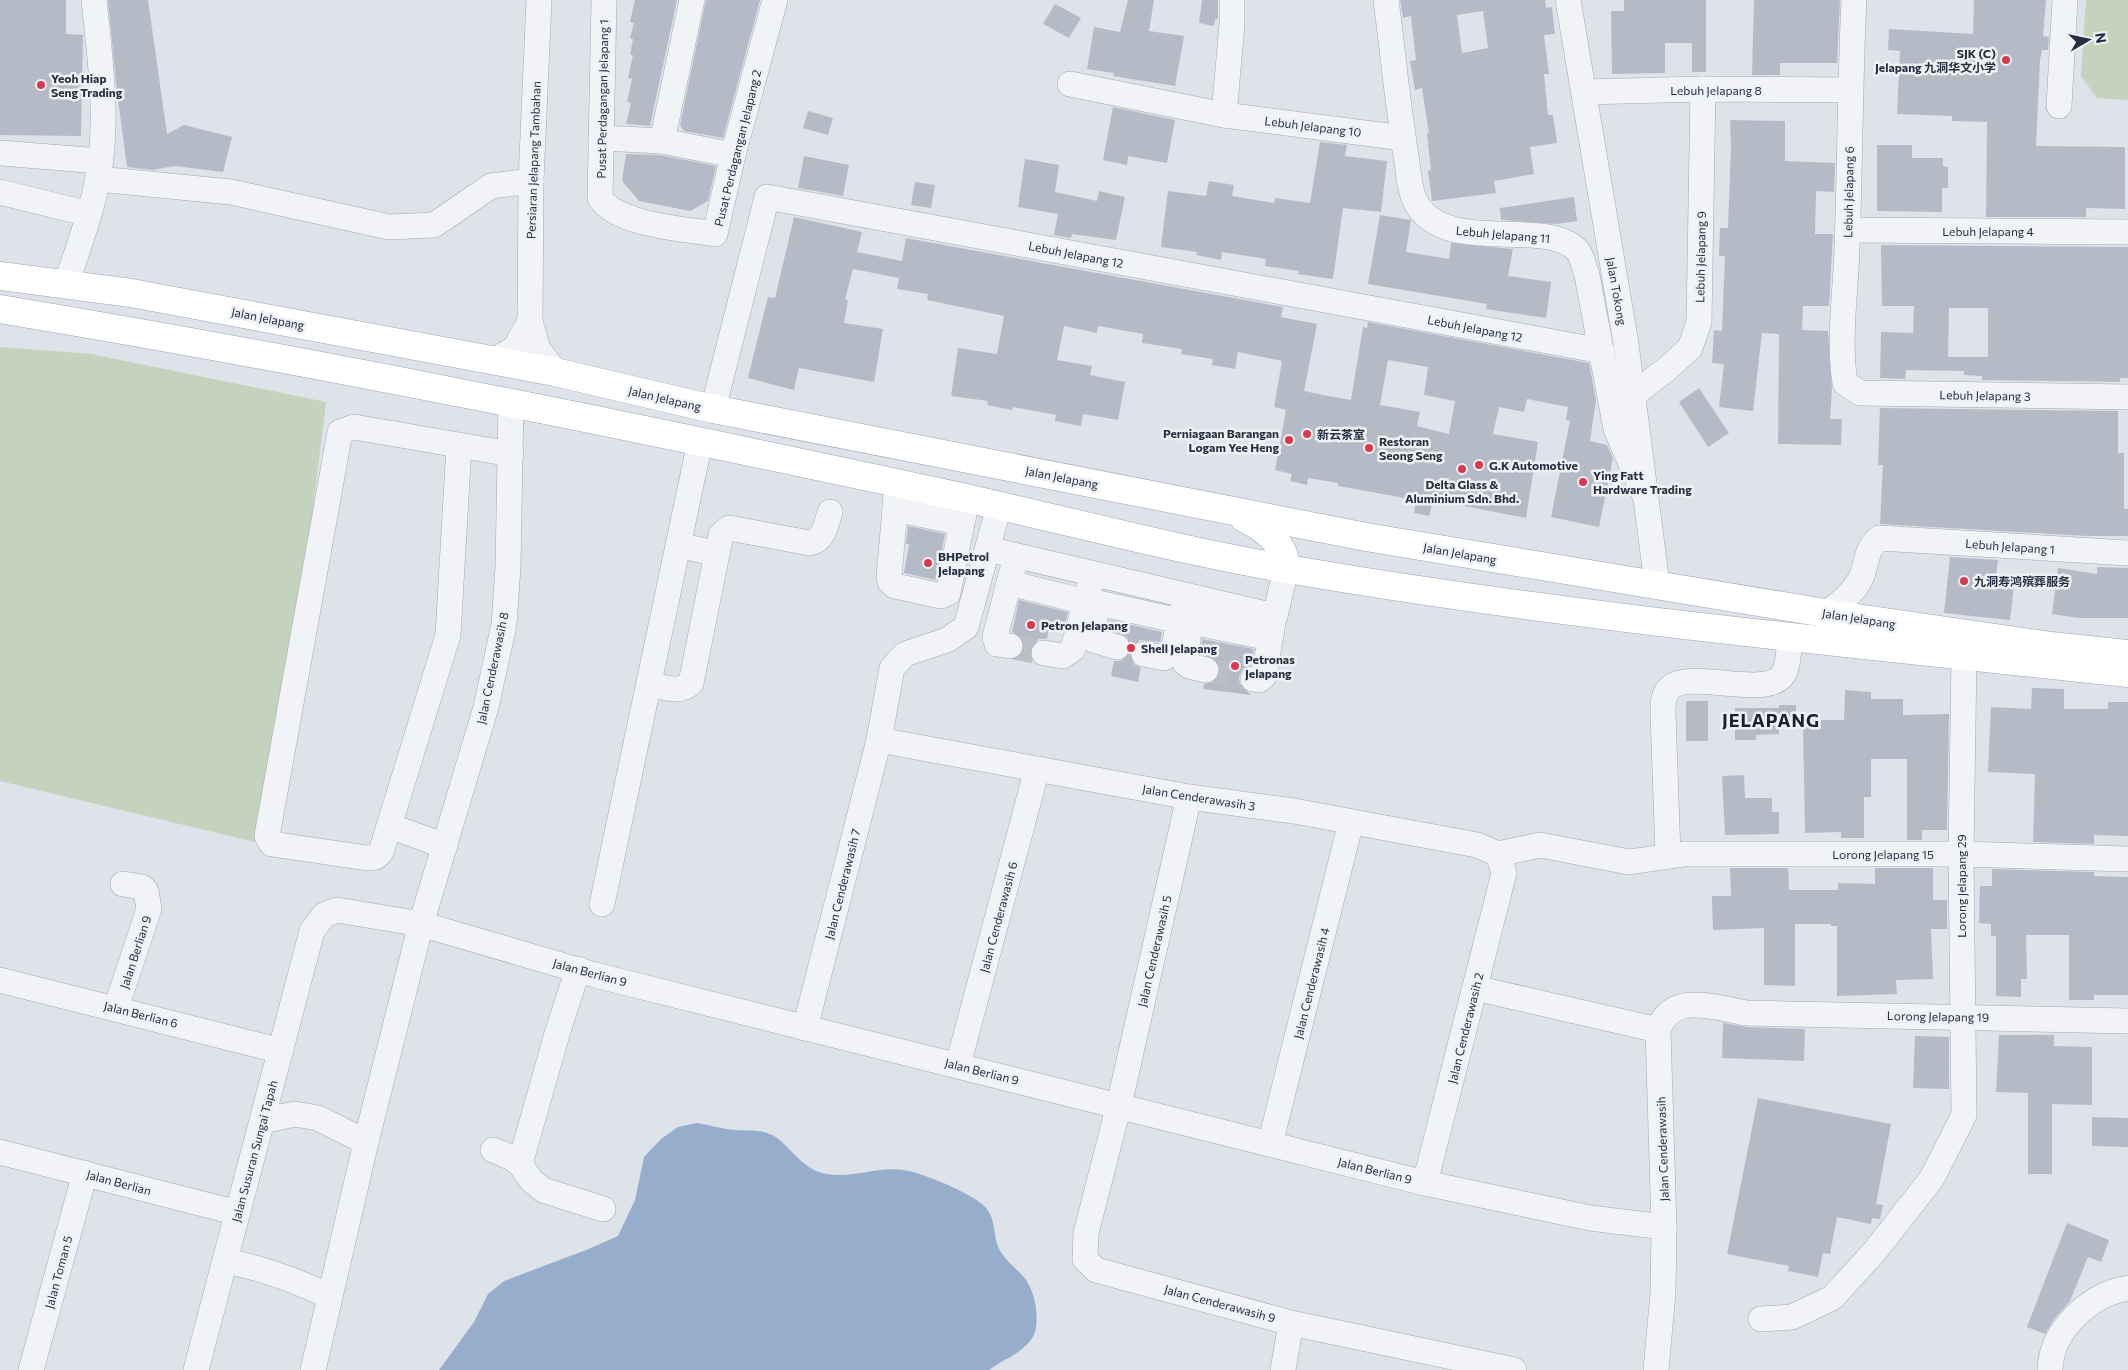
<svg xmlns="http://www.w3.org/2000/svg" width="2128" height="1370" font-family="Commissioner,'Noto Sans SC',sans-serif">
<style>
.green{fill:#c3d3be}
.water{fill:#96aecc}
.building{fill:#b5bbc6;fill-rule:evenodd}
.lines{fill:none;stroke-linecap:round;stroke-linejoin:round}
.minor-tunnel{stroke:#b9bec7;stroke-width:25;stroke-dasharray:25 12;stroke-linecap:butt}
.minor-casing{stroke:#a3a9b3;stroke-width:26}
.major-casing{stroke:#9ca6b5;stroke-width:29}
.minor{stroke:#f1f3f7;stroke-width:25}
.major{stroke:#fff;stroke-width:28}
.poi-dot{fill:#d8394b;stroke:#eef1f6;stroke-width:2}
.labels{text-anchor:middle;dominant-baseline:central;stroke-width:5;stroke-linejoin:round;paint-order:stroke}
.poi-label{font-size:12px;font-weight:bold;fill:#262f41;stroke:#eef1f6;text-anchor:start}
.street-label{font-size:12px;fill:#262f41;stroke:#eef1f6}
.district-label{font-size:18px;font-weight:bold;letter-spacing:1px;fill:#182031;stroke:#eef1f6}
</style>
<rect width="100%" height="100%" fill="#dee2e9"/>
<g class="green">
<polygon points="2086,0 2128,0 2128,100 2097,98 2081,76"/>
<polygon points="0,347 91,354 326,402 303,588 263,844 0,781"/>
</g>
<path class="water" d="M697 1123C709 1125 722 1129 734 1130 747 1131 760 1129 772 1135 790 1144 800 1169 826 1174 855 1179 884 1163 913 1172 931 1177 976 1195 987 1209 996 1221 993 1236 999 1249 1006 1262 1018 1269 1026 1280 1035 1294 1038 1312 1036 1328 1032 1350 1005 1358 989 1370H439L474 1322 488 1294 504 1281 586 1250 618 1236 635 1200 644 1157 661 1139 678 1127Z"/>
<g class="building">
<polygon points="0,0 66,0 66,34 83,35 81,136 0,135"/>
<polygon points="108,0 148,0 167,134 184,125 232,137 223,172 175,166 152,170 127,167 117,92"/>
<polygon points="635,0 677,0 650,126 626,124 631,103 627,102 632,79 628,78 633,55 630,55 633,39 630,38 634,23 630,22"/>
<polygon points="706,0 760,0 723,138 684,131 680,125"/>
<polygon points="1128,0 1154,0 1149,31 1184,36 1175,86 1113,76 1114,73 1087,69 1094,27 1120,32"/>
<polygon points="1202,0 1218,0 1218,19 1215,19 1214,26 1199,23"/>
<path d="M1400 0H1545L1546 8 1552 7 1555 34 1544 35 1549 74H1544L1548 115H1553L1557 143 1530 147 1534 174 1494 181 1496 193 1432 201 1428 171 1431 170 1427 133H1429L1422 88 1415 90 1410 61 1416 60 1411 16 1403 18ZM1483 11 1488 48 1462 53 1457 15Z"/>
<polygon points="1624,0 1706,0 1706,72 1692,72 1692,43 1665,43 1665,73 1612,74 1611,11 1624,11"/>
<polygon points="1754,0 1840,0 1837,63 1780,63 1780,75 1752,75"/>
<polygon points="1974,0 2046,0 2043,36 2049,37 2048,50 2042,50 2040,60 2036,146 2125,147 2125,209 2086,208 2086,217 1986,217 1987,122 1952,121 1952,116 1897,114 1900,51 1888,50 1889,29 1973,34"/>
<polygon points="1055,4 1081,18 1069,38 1043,24"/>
<polygon points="1113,107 1175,120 1167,163 1128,156 1127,165 1103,160"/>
<polygon points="808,111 833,118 828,135 803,128"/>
<polygon points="1730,120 1785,121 1785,161 1835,163 1834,192 1816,191 1815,234 1833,234 1829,306 1803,306 1802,330 1828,331 1832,388 1830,419 1842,419 1841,445 1778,444 1779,334 1762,333 1753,411 1719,407 1724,364 1712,363 1714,330 1722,331 1725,256 1719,256 1720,228 1728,228 1731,147"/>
<polygon points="1320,142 1347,145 1345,156 1387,161 1381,212 1343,208 1333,279 1298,274 1299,271 1265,266 1266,259 1222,252 1221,260 1196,255 1197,252 1161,247 1168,191 1206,196 1209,181 1234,185 1232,196 1274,203 1275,198 1310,203"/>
<polygon points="1877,145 1912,145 1912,158 1943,158 1943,166 1948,167 1948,188 1942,188 1942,212 1877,211"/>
<polygon points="626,154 660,155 716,166 708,201 690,211 639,201 622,181"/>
<polygon points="804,156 849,165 843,196 798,188"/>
<polygon points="1025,159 1059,165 1055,192 1097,201 1099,191 1125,197 1116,240 1072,234 1071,238 1054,235 1058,214 1018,207"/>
<polygon points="915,182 935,185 931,208 911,205"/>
<polygon points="1574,197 1577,221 1556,224 1501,220 1500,208"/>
<polygon points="1380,215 1411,220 1406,252 1449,259 1451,243 1513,249 1508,276 1551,282 1546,318 1486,309 1487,304 1368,284"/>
<path d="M794 217 862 232 857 252 902 261 906 238 1283 307 1281 317 1317 324 1304 391 1323 395 1351 400 1363 327 1367 328 1368 322 1589 363 1596 400 1590 441 1607 445 1613 458 1599 527 1551 517 1570 421 1566 420 1568 407 1527 399 1524 412 1499 407 1493 434 1538 442 1526 518 1433 500 1429 516 1414 513 1416 500 1338 486V483L1308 478 1307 485 1290 481 1292 474 1275 470 1286 410 1274 407 1282 361 1238 352 1235 369 1212 365 1213 359 1181 354 1182 349 1142 343 1143 334 1098 326 1097 333 1064 326 1057 360 1092 366 1090 375 1125 382 1118 420 1083 414 1081 426 1055 421 1056 415 1013 407 1012 410 987 405 988 401 951 396 958 348 997 354 1004 316 927 300 928 294 897 289 899 278 853 269 845 299 848 300 844 323 883 329 874 382 799 368 794 390 748 378 768 297 775 298ZM1388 360 1428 367 1424 395 1455 401 1449 434 1417 426 1420 412 1380 405Z"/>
<path d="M1881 245 2128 247V378H2120V382L1982 380V376L1964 375V371L1906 370 1905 379 1880 378 1881 332 1913 333 1914 306H1882ZM1949 308H1988V357H1948Z"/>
<polygon points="1699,388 1729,433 1708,447 1679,402"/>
<polygon points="1880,408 2118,411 2118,453 2124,453 2124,509 2128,509 2128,536 2087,536 1880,524 1883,465 1878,465"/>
<polygon points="908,526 945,534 936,580 904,573 909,544 906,544"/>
<polygon points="1950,557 1998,560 1996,576 2015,578 2010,620 1944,613"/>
<polygon points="2097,567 2128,568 2128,618 2079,618 2052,614 2058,568 2097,574"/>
<polygon points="1019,600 1068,612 1065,625 1050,622 1047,639 1039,639 1033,644 1030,655 1022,653 1023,640 1012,632"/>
<polygon points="1110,620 1162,632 1160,642 1140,640 1131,649 1127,637 1108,629"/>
<polygon points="1202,639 1254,649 1251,665 1242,670 1239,677 1240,684 1251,695 1203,689 1204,684 1216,680 1220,673 1216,660 1201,654"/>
<polygon points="1130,653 1134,664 1141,668 1138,682 1111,676 1114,661 1121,661"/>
<polygon points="2032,688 2064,689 2064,709 2108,709 2108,702 2128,702 2128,836 2094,835 2094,844 2033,842 2035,774 1988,772 1991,707 2031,709"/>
<polygon points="1845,690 1871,692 1871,699 1903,699 1903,715 1949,714 1947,830 1922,830 1922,840 1907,840 1907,759 1871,759 1871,797 1864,797 1864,838 1841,838 1841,832 1805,833 1803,720 1844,720"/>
<rect x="1686" y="701" width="22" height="40"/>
<polygon points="1779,705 1796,705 1796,718 1780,718 1779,715 1779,734 1756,735 1756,740 1735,740 1735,708 1779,708"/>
<polygon points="1744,775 1745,798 1772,798 1772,812 1779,812 1779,834 1725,835 1722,776"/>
<polygon points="1730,868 1788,868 1789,890 1838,890 1838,883 1875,884 1875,868 1933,868 1933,900 1947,900 1947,929 1931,929 1933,979 1896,980 1897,994 1837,996 1837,926 1831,926 1831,924 1795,924 1795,986 1764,985 1764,928 1713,930 1712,896 1731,896"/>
<polygon points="1992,869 2094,872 2094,876 2128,877 2128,995 2094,995 2094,1000 2069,1000 2069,935 2026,935 2027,979 2021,979 2021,997 1996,996 1996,936 1991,936 1991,924 1979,923 1980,886 1992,886"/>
<polygon points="1723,1023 1747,1027 1805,1029 1804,1061 1722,1058"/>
<polygon points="1999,1035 2054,1035 2054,1046 2092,1047 2092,1105 2052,1104 2052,1174 2028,1174 2028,1093 1996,1092"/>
<polygon points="1915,1036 1949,1037 1949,1089 1913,1088"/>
<polygon points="1758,1098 1891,1124 1876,1204 1883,1205 1880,1219 1872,1218 1871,1224 1837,1217 1830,1254 1823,1253 1818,1277 1788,1271 1789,1266 1727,1254"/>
<polygon points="2092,1117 2128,1118 2128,1147 2092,1146"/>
<polygon points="2067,1223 2109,1240 2101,1262 2088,1257 2070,1301 2054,1319 2045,1334 2027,1327"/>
</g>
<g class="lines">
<g class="minor-tunnel">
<polyline points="1010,646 1044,653"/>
<polyline points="1206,670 1253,679"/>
</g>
<g class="minor-casing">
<g id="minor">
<polyline points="539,0 531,181 530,321 538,349 555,372"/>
<path d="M604 0 600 198C617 225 685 229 715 234L733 155 775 0"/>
<path d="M1386 0C1393 54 1398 108 1407 162 1409 177 1410 197 1420 209 1454 253 1545 218 1577 250 1582 255 1584 268 1587 275L1616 429 1645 496"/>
<polyline points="1568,0 1626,344 1657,584"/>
<path d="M1854 0C1850 82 1850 164 1847 247 1846 291 1838 338 1845 383L1860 393 2128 397"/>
<polyline points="1070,84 1224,115 1403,138"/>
<polyline points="1584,92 1703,89 1849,90"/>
<polyline points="2059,106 2065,0"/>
<polyline points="1224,115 1232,24 1232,0"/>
<polyline points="601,138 662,141 733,155"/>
<polyline points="662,141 692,0"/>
<polyline points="0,153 100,161"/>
<polyline points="98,179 231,192 389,227 434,225 491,186 531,181"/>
<polyline points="0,192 89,214"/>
<polyline points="1848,230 2128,232"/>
<path d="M66 284C78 249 91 214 98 178 109 120 100 58 94 0"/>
<polyline points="495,360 515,348 530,321"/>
<polyline points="1633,395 1668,368 1690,348 1699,322 1703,89"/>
<polyline points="713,409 767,197 1602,351"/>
<polyline points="459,446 448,635 381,852 376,857 367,858 272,844 267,836 340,432 354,427 511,454"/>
<polyline points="896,493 895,509 962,523 966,506"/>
<polyline points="895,509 889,576 890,582 895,586 941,596 948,593 962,523"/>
<polyline points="988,549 1275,616 1286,569"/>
<path d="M717 554 721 535 729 528 810 543C824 540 826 525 830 512"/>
<polyline points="1009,583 1086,602"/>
<polyline points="1098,603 1180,621"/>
<polyline points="1097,608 1092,633 1093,640 1117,647"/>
<path d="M1827 613C1840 603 1852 594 1860 580 1868 564 1864 551 1879 538L2128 553"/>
<polyline points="1191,622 1270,638"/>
<polyline points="1189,631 1185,663 1189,666 1206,670"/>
<polyline points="1010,646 997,644 995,637 1016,556"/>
<polyline points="1044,653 1063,656 1073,649 1093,574"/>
<polyline points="1144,654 1164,658 1172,653 1186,596"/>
<polyline points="1253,679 1259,680 1264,676 1273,623"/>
<path d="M649 684C664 687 679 694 691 683L717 554 679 545"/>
<polyline points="879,740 1189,797 1294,811 1477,845 1498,854 1504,873 1425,1183"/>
<polyline points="1189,797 1119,1105 1086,1233 1085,1259 1096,1270 1291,1323 1514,1370"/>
<polyline points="390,826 445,846"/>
<polyline points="1498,854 1540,845 1629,862 1685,854 1961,854 2128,859"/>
<path d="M1668 856 1663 712C1663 703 1663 693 1671 687 1695 669 1773 702 1785 671 1789 661 1789 647 1790 637"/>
<polyline points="602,904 700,442"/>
<polyline points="0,980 281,1051"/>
<polyline points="1475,988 1658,1030"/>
<polyline points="116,1008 149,909 146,891 142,887 123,884"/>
<polyline points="805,1028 879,740 892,668 905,654 947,640 966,627 999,506"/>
<polyline points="958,1065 1037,769"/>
<polyline points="262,1121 295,1114 318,1118 366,1142"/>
<polyline points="1270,1144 1351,822"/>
<polyline points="493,1150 512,1158 520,1164 531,1180 543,1190 603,1209"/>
<polyline points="0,1152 238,1213"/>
<polyline points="520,1164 557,1034 578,969"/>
<path d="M225 1261C262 1268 295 1280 329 1296"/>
<polyline points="1761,1319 1792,1317 1832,1298 1875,1251 1932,1178 1964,1115 1961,854 1964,657"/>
<polyline points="31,1370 85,1173"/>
<polyline points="196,1370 312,931 324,915 337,910 421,924 595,975 1425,1183 1590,1218 1664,1227"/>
<polyline points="313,1370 366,1142 421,924 486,707 504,625 508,567 511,403"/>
<polyline points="1283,1370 1291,1323"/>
<path d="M1656 1370 1663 1293 1664 1227 1658 1030C1672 991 1715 1008 1747 1013L2128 1021"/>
<path d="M2050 1370C2051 1330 2090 1294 2128 1288"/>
</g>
</g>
<g class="major-casing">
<g id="major">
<polyline points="0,276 131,293 555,372 713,409 1366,537 1843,616 2051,646 2128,654"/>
<path d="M0 309C314 361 627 425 938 492 1055 517 1170 549 1288 569 1566 617 1848 643 2128 673"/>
<path d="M1244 518C1266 529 1285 543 1286 569"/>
</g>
</g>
<use href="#minor" class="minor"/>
<use href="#major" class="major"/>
</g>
<g class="poi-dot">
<circle cx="2006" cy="60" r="5"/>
<circle cx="41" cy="85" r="5"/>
<circle cx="1307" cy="434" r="5"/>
<circle cx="1289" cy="440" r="5"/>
<circle cx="1369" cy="448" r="5"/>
<circle cx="1479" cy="465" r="5"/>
<circle cx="1462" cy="469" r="5"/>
<circle cx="1583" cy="482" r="5"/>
<circle cx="928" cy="563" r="5"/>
<circle cx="1964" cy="581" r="5"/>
<circle cx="1031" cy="625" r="5"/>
<circle cx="1131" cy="648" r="5"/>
<circle cx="1235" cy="666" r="5"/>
</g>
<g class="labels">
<g class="poi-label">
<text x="1996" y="53" text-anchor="end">SJK (C)<tspan x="1996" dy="14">Jelapang 九洞华文小学</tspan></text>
<text x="51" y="78">Yeoh Hiap<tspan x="51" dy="14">Seng Trading</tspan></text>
<text x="1279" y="433" text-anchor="end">Perniagaan Barangan<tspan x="1279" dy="14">Logam Yee Heng</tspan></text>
<text x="1317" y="434">新云茶室</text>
<text x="1379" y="441">Restoran<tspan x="1379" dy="14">Seong Seng</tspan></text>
<text x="1489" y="465">G.K Automotive</text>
<text x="1593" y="475">Ying Fatt<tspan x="1593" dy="14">Hardware Trading</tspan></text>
<text x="1462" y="484" text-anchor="middle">Delta Glass &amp;<tspan x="1462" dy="14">Aluminium Sdn. Bhd.</tspan></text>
<text x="938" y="556">BHPetrol<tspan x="938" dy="14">Jelapang</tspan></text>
<text x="1974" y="581">九洞寿鸿殡葬服务</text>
<text x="1041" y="625">Petron Jelapang</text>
<text x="1141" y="648">Shell Jelapang</text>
<text x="1245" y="659">Petronas<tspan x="1245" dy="14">Jelapang</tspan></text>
</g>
<g class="street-label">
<text x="1716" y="90">Lebuh Jelapang 8</text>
<text transform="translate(602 99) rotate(-89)">Pusat Perdagangan Jelapang 1</text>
<text transform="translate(1313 126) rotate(7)">Lebuh Jelapang 10</text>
<text transform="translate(737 148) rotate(-76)">Pusat Perdagangan Jelapang 2</text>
<text transform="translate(533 160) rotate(-88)">Persiaran Jelapang Tambahan</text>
<text transform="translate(1848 192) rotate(-89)">Lebuh Jelapang 6</text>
<text x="1988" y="231">Lebuh Jelapang 4</text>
<text transform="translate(1503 234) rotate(5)">Lebuh Jelapang 11</text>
<text transform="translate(1076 254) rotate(11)">Lebuh Jelapang 12</text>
<text transform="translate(1700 257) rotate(-89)">Lebuh Jelapang 9</text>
<text transform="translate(1617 291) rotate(80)">Jalan Tokong</text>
<text transform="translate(268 318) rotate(11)">Jalan Jelapang</text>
<text transform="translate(1475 328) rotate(11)">Lebuh Jelapang 12</text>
<text transform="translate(1985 395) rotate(1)">Lebuh Jelapang 3</text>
<text transform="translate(665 398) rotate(13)">Jalan Jelapang</text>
<text transform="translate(1062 477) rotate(11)">Jalan Jelapang</text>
<text transform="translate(2010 546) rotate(4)">Lebuh Jelapang 1</text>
<text transform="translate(1460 553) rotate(10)">Jalan Jelapang</text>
<text transform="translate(1859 618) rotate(9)">Jalan Jelapang</text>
<text transform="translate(492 668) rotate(-78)">Jalan Cenderawasih 8</text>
<text transform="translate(1199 797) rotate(9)">Jalan Cenderawasih 3</text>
<text x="1883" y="854">Lorong Jelapang 15</text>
<text transform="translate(842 884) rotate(-76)">Jalan Cenderawasih 7</text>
<text transform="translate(1961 886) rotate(-90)">Lorong Jelapang 29</text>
<text transform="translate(998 917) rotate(-75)">Jalan Cenderawasih 6</text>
<text transform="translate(1154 951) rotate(-77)">Jalan Cenderawasih 5</text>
<text transform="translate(135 952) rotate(-72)">Jalan Berlian 9</text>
<text transform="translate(590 972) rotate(15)">Jalan Berlian 9</text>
<text transform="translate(1311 983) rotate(-76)">Jalan Cenderawasih 4</text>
<text transform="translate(141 1014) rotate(14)">Jalan Berlian 6</text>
<text transform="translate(1938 1016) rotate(1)">Lorong Jelapang 19</text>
<text transform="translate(1465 1028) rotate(-76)">Jalan Cenderawasih 2</text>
<text transform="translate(982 1071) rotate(14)">Jalan Berlian 9</text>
<text transform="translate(1662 1149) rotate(-92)">Jalan Cenderawasih</text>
<text transform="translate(254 1151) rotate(-75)">Jalan Susuran Sungai Tapah</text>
<text transform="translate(1375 1170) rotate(14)">Jalan Berlian 9</text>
<text transform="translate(119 1182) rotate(15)">Jalan Berlian</text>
<text transform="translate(58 1272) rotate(-75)">Jalan Toman 5</text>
<text transform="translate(1220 1303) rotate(15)">Jalan Cenderawasih 9</text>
</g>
<g class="district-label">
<text x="1771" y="720">JELAPANG</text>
</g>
</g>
<g transform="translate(2088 40) rotate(81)" stroke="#eef1f6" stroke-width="4" paint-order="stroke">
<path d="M0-4L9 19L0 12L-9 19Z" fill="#262f41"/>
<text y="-8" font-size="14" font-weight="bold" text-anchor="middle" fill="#262f41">N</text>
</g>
</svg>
